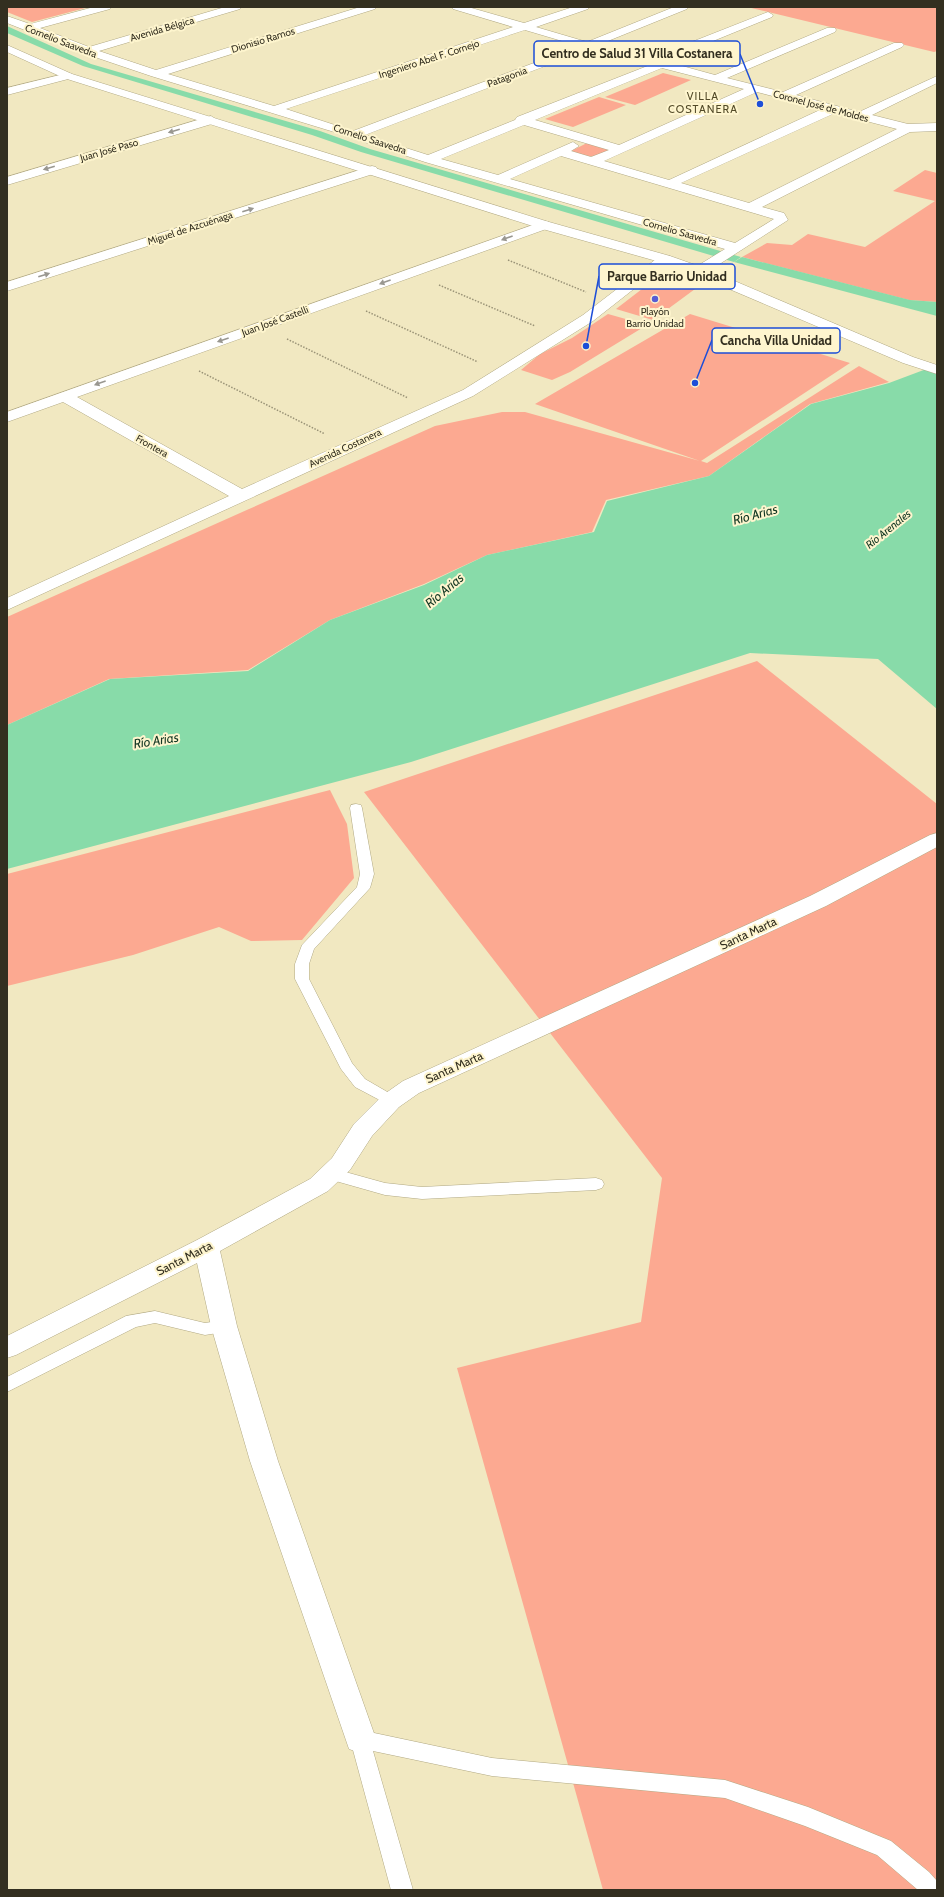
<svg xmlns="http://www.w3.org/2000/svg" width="944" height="1897" font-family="Cabin,sans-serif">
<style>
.green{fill:#fca991}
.water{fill:#88dba9}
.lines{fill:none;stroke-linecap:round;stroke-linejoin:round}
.service-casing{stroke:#b1a984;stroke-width:1}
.minor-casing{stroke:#b1a984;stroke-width:1}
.tertiary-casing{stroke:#b1a984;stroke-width:1}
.path{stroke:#9a9377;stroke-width:1.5;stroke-dasharray:1.5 1.5;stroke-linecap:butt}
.service{fill:#fff;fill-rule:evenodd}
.minor{fill:#fff;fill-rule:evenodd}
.tertiary{fill:#fff;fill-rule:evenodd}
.oneway{fill:#999790}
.poi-dot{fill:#575dd4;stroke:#fef5ce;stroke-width:1.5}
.labels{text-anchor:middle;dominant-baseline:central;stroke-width:4;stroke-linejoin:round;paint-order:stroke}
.far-street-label{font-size:10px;fill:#332f20;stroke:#fef5ce}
.far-poi-label{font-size:10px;fill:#332f20;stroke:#fef5ce}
.far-neighbourhood-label{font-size:11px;letter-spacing:1px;fill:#524a28;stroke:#fef5ce}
.far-water-label{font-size:11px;font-style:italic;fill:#143824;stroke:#fef5ce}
.street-label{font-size:12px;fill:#332f20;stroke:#fef5ce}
.water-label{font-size:13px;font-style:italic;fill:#143824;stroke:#fef5ce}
.leader{fill:none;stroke:#1d4ed8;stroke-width:1.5}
.callout-dot{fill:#1d4ed8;stroke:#fef5ce;stroke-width:1.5}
.callout{fill:#fef5ce;stroke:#1d4ed8;stroke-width:1.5}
.callout-label{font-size:13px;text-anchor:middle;font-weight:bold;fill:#332f20}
</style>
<rect width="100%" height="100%" fill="#f1e8c1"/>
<g class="green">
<polygon points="7,7 89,7 32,22 7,12"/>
<polygon points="747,7 937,7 937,51 934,52"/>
<polygon points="663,73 691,80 635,105 605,97"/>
<polygon points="599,97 626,105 573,127 545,119"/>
<path d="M587 143 610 149C598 160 584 156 569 152Z"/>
<polygon points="925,170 937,173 937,302 909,300 742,257 767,243 792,245 808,234 865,247 935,201 893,191"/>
<polygon points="655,279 695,289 653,320 616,309"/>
<polygon points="608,314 647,325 570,372 552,380 521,370 540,354 572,338"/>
<polygon points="690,314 850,363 701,461 707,463 859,366 889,382 810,404 709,476 606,500 592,532 487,555 424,584 330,620 248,670 109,679 7,725 7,617 435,426 502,412 525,412 700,461 535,404"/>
<polygon points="757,661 937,804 937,1890 603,1890 457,1368 641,1322 662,1178 364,792"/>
<polygon points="330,790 347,824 354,878 302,940 251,941 219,927 133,955 7,986 7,874"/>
</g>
<g class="water">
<polygon points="7,26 91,64 320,131 370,149 741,257 734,262 361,152 312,135 83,66 7,33"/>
<polygon points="742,257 910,300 937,302 937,316 734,262"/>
<polygon points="937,365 937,709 878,659 750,653 411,762 7,869 7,725 110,679 248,671 330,620 424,585 487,555 594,532 607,501 709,476 811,404 889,383"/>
</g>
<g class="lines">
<g class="service-casing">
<g id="service">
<polygon points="356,804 361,805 362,808 374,874 370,888 314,949 309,964 309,979 352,1063 365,1079 396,1097 399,1101 396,1105 391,1106 355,1087 341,1069 295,979 295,964 302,945 357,887 360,874 350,808 351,805"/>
<polygon points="331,1168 385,1183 422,1187 596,1178 602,1180 604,1184 602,1188 596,1190 422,1199 385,1195 325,1178 323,1174 325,1170"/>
<polygon points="155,1311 205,1323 224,1320 230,1321 232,1326 230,1331 205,1335 155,1323 136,1327 7,1392 7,1377 126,1316"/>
<polygon points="360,1730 492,1758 725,1780 808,1807 891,1841 929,1872 937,1881 937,1890 918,1890 877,1855 805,1826 725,1798 492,1776 373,1751 413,1890 391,1890 350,1739 353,1733"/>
</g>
</g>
<g class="minor-casing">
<g id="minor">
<path d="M94 7H111L110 9 40 28 89 47 225 7H241L240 9 99 51 156 70 360 7H376L375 9 168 74 274 106 513 27 453 9 452 7H468L524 23 573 7H589L588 9 536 27 587 42 674 7H688L687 9 598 45 651 58 768 12 773 15 772 17 664 61 715 75 827 28H835L836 30 835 32 727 78 783 92 894 43H902L904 45 902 47 796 95 859 112 937 76V83L872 115 908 124 937 123V131L910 132 762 207 784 213 788 220 704 274H694L692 271 694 268 725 249 425 162 331 131 151 76 83 53 7 23V16L30 24ZM525 30 579 46 353 131 286 109ZM590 49 650 65 517 117 515 120 428 155 365 135ZM662 68 744 89 619 145 535 120ZM757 92 822 109 669 180 604 161ZM835 113 897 129 749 203 681 183ZM524 125 609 150 591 157 571 151 579 146 573 142 498 175 441 159ZM561 156 774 219 735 243 510 179Z"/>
<polygon points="68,73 72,74 74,76 72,78 7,95 7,88"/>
<polygon points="211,116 217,120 215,123 7,185 7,177"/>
<polygon points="372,166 376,167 378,170 376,173 7,291 7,282"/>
<polygon points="544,221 549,222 551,225 549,228 77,397 242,489 463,390 583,315 660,256 670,256 672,259 593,321 473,396 7,610 7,598 229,496 63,402 7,422 7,412"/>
<polygon points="937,833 937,847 826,906 419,1093 399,1107 372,1136 350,1170 328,1191 220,1251 237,1326 278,1461 376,1739 371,1749 360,1753 349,1749 250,1461 211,1326 197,1263 16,1355 7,1358 7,1336 197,1240 310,1179 332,1158 354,1124 383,1095 403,1081 810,896 930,835"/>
</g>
</g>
<g class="tertiary-casing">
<polygon id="tertiary" points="7,45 72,74 549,222 670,256 704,268 913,357 937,365 937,374 903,363 694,274 660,262 539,228 64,78 7,52"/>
</g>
<g class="path">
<polyline points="508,260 586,292"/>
<polyline points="439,285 535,326"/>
<polyline points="366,311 478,362"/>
<polyline points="287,339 408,398"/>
<polyline points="199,371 325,434"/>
</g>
<use href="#service" class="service"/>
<use href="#minor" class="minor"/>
<use href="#tertiary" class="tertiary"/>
</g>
<defs><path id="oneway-solid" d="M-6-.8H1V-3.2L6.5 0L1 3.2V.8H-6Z"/></defs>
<g class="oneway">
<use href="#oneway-solid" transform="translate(174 131) rotate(164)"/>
<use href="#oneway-solid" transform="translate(49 168) rotate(164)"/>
<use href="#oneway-solid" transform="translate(248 210) rotate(-18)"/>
<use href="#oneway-solid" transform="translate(507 238) rotate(160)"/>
<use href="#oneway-solid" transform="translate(44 275) rotate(-18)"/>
<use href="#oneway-solid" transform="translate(385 282) rotate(160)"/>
<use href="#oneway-solid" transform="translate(223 340) rotate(161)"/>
<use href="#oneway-solid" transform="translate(100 383) rotate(160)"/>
</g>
<circle class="poi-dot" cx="655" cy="299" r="4"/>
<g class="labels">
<g class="far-street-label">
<text transform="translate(162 29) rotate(-16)">Avenida Bélgica</text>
<text transform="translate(263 40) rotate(-17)">Dionisio Ramos</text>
<text transform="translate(61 41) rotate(21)">Cornelio Saavedra</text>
<text transform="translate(429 59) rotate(-18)">Ingeniero Abel F. Cornejo</text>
<text transform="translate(507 77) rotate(-20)">Patagonia</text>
<text transform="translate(821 106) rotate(15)">Coronel José de Moldes</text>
<text transform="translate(370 139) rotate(18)">Cornelio Saavedra</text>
<text transform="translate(109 150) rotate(-16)">Juan José Paso</text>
<text transform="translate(190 228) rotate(-18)">Miguel de Azcuénaga</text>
<text transform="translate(680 232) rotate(16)">Cornelio Saavedra</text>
<text transform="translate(275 321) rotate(-20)">Juan José Castelli</text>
<text transform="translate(152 446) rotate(29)">Frontera</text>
<text transform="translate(345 448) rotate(-25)">Avenida Costanera</text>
</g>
<g class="far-poi-label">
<text x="655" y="311">Playón<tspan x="655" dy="12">Barrio Unidad</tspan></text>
</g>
<g class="far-neighbourhood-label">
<text x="703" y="96">VILLA<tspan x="703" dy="13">COSTANERA</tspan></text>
</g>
<g class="far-water-label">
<text transform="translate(888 529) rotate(-39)">Río Arenales</text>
</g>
<g class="street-label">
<text transform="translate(748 933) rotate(-25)">Santa Marta</text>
<text transform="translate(454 1067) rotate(-24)">Santa Marta</text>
<text transform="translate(184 1258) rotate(-27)">Santa Marta</text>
</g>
<g class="water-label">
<text transform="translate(755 514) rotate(-15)">Río Arias</text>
<text transform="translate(444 590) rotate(-40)">Río Arias</text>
<text transform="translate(156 740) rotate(-9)">Río Arias</text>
</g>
</g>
<path class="leader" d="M760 104L740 54M586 346L599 276M695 383L712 340"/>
<g class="callout-dot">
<circle cx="760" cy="104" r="4"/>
<circle cx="586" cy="346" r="4"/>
<circle cx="695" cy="383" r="4"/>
</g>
<g class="callout">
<rect x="534" y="41" width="206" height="25" rx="4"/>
<rect x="599" y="264" width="136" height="25" rx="4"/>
<rect x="712" y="328" width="128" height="25" rx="4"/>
</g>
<g class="callout-label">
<text x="637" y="58">Centro de Salud 31 Villa Costanera</text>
<text x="667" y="281">Parque Barrio Unidad</text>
<text x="776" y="345">Cancha Villa Unidad</text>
</g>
<rect width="944" height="1897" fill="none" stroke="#332f20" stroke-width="16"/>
</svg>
